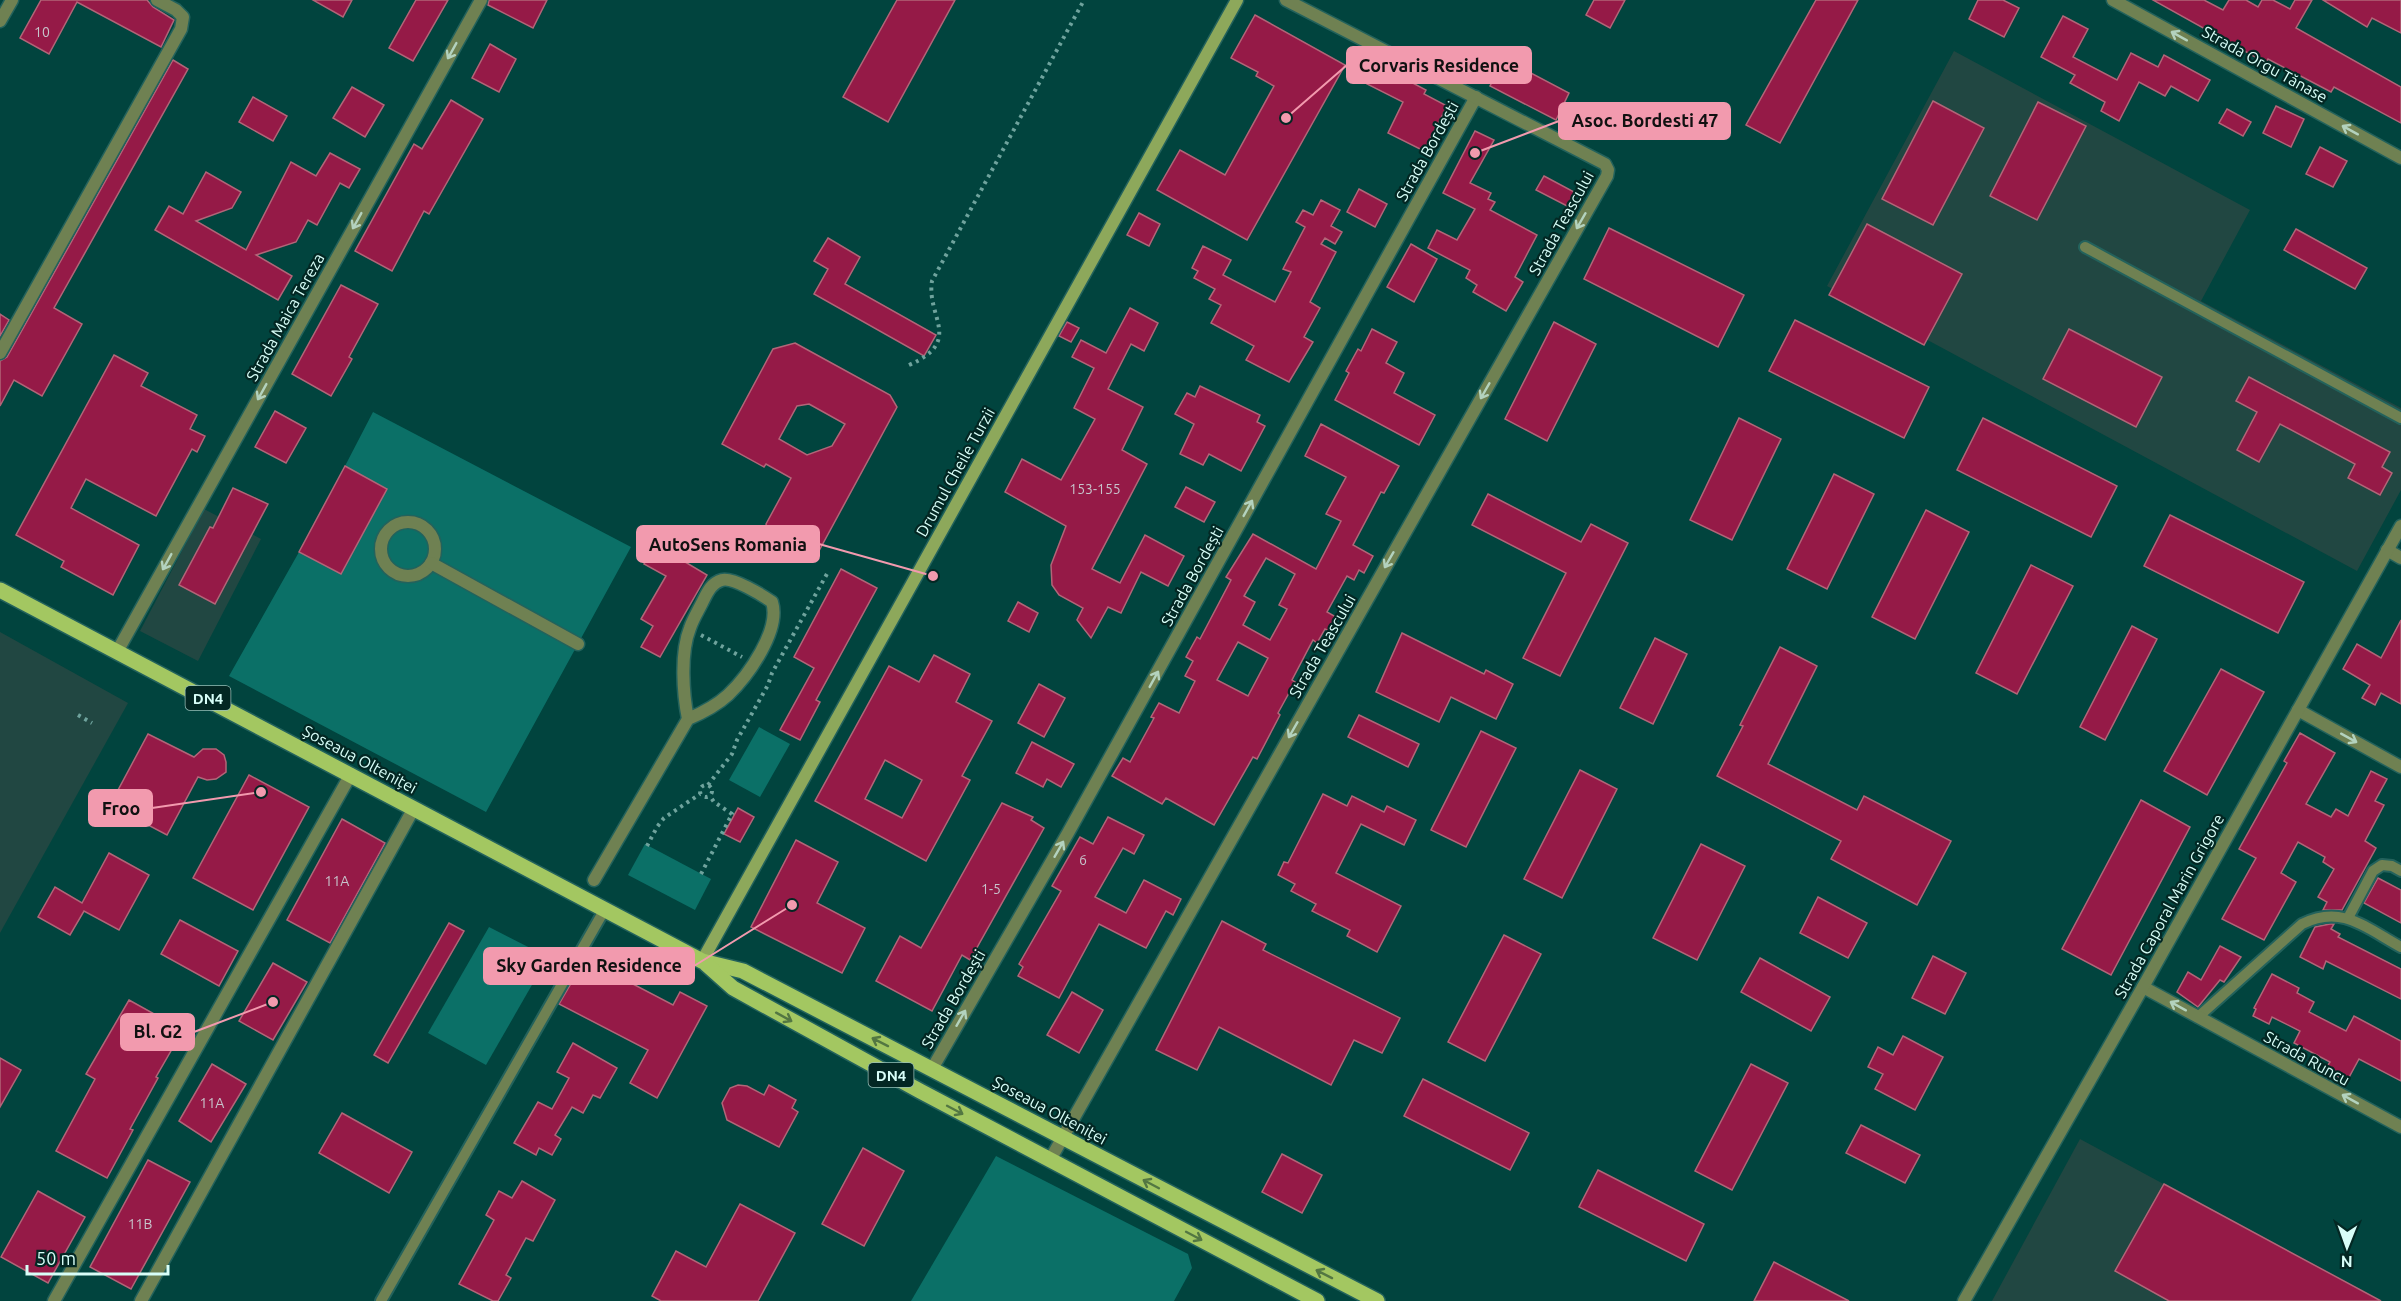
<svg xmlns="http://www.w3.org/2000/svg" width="2401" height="1301" font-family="Ubuntu,sans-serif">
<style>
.built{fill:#214742}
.green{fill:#0b7067}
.building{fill:#951a47;stroke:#b26578;stroke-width:1.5;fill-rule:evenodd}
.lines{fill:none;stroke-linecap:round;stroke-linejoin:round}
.lane-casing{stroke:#23625c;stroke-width:14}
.street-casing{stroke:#23625c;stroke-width:15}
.secondary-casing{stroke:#23625c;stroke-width:15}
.primary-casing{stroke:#23625c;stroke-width:18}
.path{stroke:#6fa39d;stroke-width:4;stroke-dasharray:3 4.5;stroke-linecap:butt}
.lane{stroke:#6f8152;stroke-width:10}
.street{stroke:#6f8152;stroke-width:12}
.secondary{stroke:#8da85b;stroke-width:12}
.primary{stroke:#a3c761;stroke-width:15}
.oneway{stroke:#b3d2be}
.oneway2{stroke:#537742}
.labels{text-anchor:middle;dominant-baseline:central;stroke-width:4.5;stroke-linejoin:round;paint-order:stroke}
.number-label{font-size:14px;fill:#c7c5cc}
.shield{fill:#032723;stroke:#98beb8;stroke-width:1.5}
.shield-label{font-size:15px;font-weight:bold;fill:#d8fef8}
.street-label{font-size:16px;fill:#d8fef8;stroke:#032723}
.leader{fill:none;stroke:#f29aae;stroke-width:2}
.callout-dot{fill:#f29aae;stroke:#032723;stroke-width:2}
.callout{fill:#f29aae;stroke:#f29aae;stroke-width:2}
.callout-label{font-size:18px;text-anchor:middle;font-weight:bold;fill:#111}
</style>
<rect width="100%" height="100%" fill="#01443e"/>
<g class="built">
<polygon points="1954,51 2250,210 2201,301 2401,408 2401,490 2357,571 1827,286"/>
<polygon points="204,509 261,539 198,661 140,631"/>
<polygon points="0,632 128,703 0,933"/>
<polygon points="2080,1139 2381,1301 1992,1301"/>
</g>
<g class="green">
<polygon points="373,412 631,547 486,812 229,676 299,552 341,573 387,489 345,466"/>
<polygon points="759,727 790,744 760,797 729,780"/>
<polygon points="645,844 711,879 695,910 628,875"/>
<polygon points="489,927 548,957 486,1065 428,1033"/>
<polygon points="996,1156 1188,1254 1192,1268 1174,1301 911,1301"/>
</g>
<g class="building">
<polygon points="41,0 147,0 153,7 174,20 161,47 77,2 49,54 20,38"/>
<polygon points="313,0 352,0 343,17"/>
<polygon points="416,0 448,0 413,61 389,48"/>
<polygon points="489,0 547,0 533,28 488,5"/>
<polygon points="897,0 955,0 888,122 843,97"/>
<polygon points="1594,0 1625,0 1610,28 1586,15"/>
<polygon points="1816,0 1858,0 1780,143 1746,125"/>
<polygon points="1978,0 2003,0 2019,8 2004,37 1969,19"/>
<polygon points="2153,0 2204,0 2223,10 2229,0 2246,0 2258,7 2262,0 2273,0 2290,9 2295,0 2312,0 2296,28 2401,87 2401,123 2334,87 2331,92 2268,59 2266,63"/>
<polygon points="2323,0 2401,0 2401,33 2372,18 2367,27"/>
<polygon points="1255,15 1345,65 1247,240 1157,190 1180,150 1225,175 1274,86 1256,76 1258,72 1231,58"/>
<polygon points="2063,16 2088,29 2073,57 2117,80 2131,53 2158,67 2164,55 2210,80 2198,101 2171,86 2165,96 2139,82 2119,121 2101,111 2105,102 2070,83 2075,75 2041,57"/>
<polygon points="490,44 516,59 499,92 472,78"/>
<polygon points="1504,59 1569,93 1556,120 1490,86"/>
<polygon points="173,60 188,69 54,308 82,324 42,396 14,380 0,406 0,361 7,357"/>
<polygon points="1377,64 1426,90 1424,94 1447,106 1424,151 1388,133 1403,102 1367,84"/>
<polygon points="352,87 384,105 365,137 333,118"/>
<polygon points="253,97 287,116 273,141 239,122"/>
<polygon points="451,100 483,119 429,214 424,211 392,271 355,251 414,144 422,149"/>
<polygon points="1933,101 1984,128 1933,225 1882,199"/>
<polygon points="2038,102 2086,126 2037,220 1990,196"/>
<polygon points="2276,106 2304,119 2291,147 2263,133"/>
<polygon points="2227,109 2251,122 2243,136 2219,123"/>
<polygon points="1475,131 1494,140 1470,183 1491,193 1488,199 1495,202 1490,210 1537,235 1515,277 1523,282 1506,311 1473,292 1477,285 1466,278 1470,270 1428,248 1437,230 1457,240 1475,209 1443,193"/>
<polygon points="2320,147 2347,161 2333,187 2306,174"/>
<polygon points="330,153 360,169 349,188 340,183 317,225 308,220 296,242 256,255 292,276 278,300 155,230 169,206 183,214 206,172 241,192 232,208 196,221 246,250 291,162 316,176"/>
<polygon points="1544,176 1576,193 1569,207 1536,190"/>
<polygon points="1359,189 1387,204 1375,227 1347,212"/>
<polygon points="1321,200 1340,210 1331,226 1342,232 1335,244 1325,238 1321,244 1336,252 1310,302 1320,308 1304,337 1313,342 1289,382 1246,360 1254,346 1211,323 1221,305 1209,299 1215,289 1194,278 1198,271 1192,268 1203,246 1231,260 1223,275 1275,302 1291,272 1283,269 1305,227 1296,222 1303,210 1313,215"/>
<polygon points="1139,213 1160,224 1149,246 1127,235"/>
<polygon points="1867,224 1962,274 1924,345 1829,295"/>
<polygon points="1609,228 1744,295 1718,347 1584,279"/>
<polygon points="2296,229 2367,268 2355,289 2284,250"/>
<polygon points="828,238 860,257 845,284 936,335 924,356 814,294 828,269 814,261"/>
<polygon points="1411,244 1437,259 1414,302 1387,287"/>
<polygon points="341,285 378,304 349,357 352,359 331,396 292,374"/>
<polygon points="1130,308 1158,323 1144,351 1131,344 1108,389 1143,407 1122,450 1147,464 1092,569 1120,583 1145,535 1184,556 1168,586 1141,572 1121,613 1108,607 1091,638 1077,620 1083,608 1059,595 1052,585 1051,565 1066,526 1005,492 1022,459 1061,480 1095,419 1074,408 1094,368 1072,357 1081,340 1106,353"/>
<polygon points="0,314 9,320 0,336"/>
<polygon points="1795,320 1929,387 1904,438 1769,371"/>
<polygon points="1067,322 1079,328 1071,342 1059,336"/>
<polygon points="1554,322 1596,344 1547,441 1505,419"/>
<polygon points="1372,329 1397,342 1386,363 1404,373 1394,393 1435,415 1419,445 1335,400 1349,373 1346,371 1358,349 1361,351"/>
<polygon points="2069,329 2162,377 2136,427 2043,379"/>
<path d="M795 343 890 395 897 407 814 560 769 535 766 524 791 478 766 464 764 467 722 444 773 349ZM809 404 845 424 832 446 807 455 779 439 797 406Z"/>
<polygon points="114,355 148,373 141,386 197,415 190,429 205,436 197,452 192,449 156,516 86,479 71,508 139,545 113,595 61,567 64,561 16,535"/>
<polygon points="2249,377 2390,452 2382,467 2392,473 2380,495 2348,478 2355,464 2280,424 2259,462 2237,450 2257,412 2236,401"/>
<polygon points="1200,386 1260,415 1257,422 1265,426 1241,471 1209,454 1203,465 1180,454 1194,424 1175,414 1187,393 1195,397"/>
<polygon points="275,411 306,428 286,463 255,447"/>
<polygon points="1739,418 1781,439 1732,540 1690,520"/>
<polygon points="1983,418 2117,486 2091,537 1957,470"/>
<path d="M1321 424 1399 466 1384 493 1381 492 1353 545 1373 556 1364 573 1359 570 1354 580 1347 576 1327 612 1336 617 1329 631 1325 629 1317 643 1313 640 1292 680 1295 682 1278 713 1280 715 1257 759 1253 757 1214 825 1166 798 1162 804 1112 776 1123 758 1130 762 1154 718 1151 717 1159 703 1179 713 1195 681 1185 676 1193 661 1186 657 1197 637 1200 639 1231 580 1226 577 1253 534 1316 569 1341 521 1326 514 1346 477 1305 456ZM1266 558 1295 574 1279 605 1287 609 1270 640 1243 625 1255 602 1244 596ZM1238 642 1268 658 1248 696 1217 680Z"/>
<polygon points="345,466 387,489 341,574 299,552"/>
<polygon points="1834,474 1874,494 1827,589 1787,569"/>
<polygon points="1186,487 1215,502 1204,522 1175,507"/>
<polygon points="233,488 268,504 215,604 179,585 210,527 213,528"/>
<polygon points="1488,494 1581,542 1591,524 1628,543 1560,676 1523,658 1566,573 1472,525"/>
<polygon points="1926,510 1969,532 1915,639 1872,617"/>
<polygon points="2170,515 2304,582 2278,633 2144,566"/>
<polygon points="655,544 707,575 660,657 641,647 653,626 641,619 666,576 644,564"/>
<polygon points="2031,565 2073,586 2017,694 1976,673"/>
<polygon points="841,569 877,588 816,700 820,702 800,740 780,730 814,668 794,657"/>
<polygon points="1018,602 1038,613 1029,632 1008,621"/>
<polygon points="2401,620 2401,704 2381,693 2375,705 2362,698 2370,685 2343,669 2357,644 2381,658"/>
<polygon points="2132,626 2157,639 2105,740 2080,727"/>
<polygon points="1402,633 1484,674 1486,670 1513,684 1496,719 1451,697 1439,722 1376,692"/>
<polygon points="1655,638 1687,654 1653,724 1620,708"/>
<polygon points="1780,647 1817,666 1768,764 1857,810 1864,796 1951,841 1917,905 1831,859 1841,841 1717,776 1743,726 1740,725"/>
<path d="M934 655 970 674 956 702 992 721 962 776 970 780 926 861 815 801 889 666 919 682ZM885 760 922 780 902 818 865 799Z"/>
<polygon points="2221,669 2264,692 2207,795 2164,771"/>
<polygon points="1039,684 1065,698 1044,737 1018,723"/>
<polygon points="1359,715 1419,744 1408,767 1348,737"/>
<polygon points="1481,731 1516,748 1466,847 1431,830"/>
<polygon points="2300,733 2335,753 2306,804 2331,817 2336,809 2348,816 2371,771 2387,779 2375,801 2384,805 2365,841 2376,848 2342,910 2323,910 2327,902 2318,897 2334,869 2323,862 2325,857 2298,842 2281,873 2296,882 2264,940 2222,919 2256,858 2239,849 2287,763 2284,761"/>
<polygon points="148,734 194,757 203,749 216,749 224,755 226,762 226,772 216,779 207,780 198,777 167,835 110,805"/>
<polygon points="1032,742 1074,764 1061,787 1047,779 1043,787 1016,773"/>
<polygon points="1580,770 1617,789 1562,898 1524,879"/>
<polygon points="249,775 309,807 253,910 193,878"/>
<polygon points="1323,794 1347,806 1352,796 1384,812 1387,806 1416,820 1404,845 1361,824 1336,873 1401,906 1377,952 1347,936 1350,930 1312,911 1316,904 1291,891 1295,884 1278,875 1284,862 1288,863"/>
<polygon points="2141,800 2190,827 2111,975 2062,949"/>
<polygon points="1002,803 1033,817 1031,820 1044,828 970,960 962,955 932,1011 876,981 900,936 921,948"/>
<polygon points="738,808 754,817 740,842 724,834"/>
<polygon points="1108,817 1144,835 1134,854 1123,848 1095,897 1126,913 1144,880 1181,899 1173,915 1166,911 1146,948 1099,924 1059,998 1018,976 1023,967 1019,964 1061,891 1052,886 1080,837 1093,844"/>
<polygon points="342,819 385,843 330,943 287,920"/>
<polygon points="796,840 838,862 817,903 865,928 842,973 751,927"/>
<polygon points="1701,844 1745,866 1697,960 1653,938"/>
<polygon points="109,853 149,875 119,930 84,911 70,935 38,917 55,887 82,903"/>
<polygon points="2378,878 2401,890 2401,923 2364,903"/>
<polygon points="1818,897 1867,923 1848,958 1800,933"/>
<polygon points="180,920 238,951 219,986 161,954"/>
<polygon points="1222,921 1266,944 1263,950 1400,1018 1382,1053 1354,1040 1331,1085 1219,1027 1197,1070 1156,1050"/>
<polygon points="449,923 464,931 388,1063 374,1055"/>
<polygon points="2330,924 2334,924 2331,929 2340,934 2338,937 2401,969 2401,999 2326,961 2323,969 2300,957 2315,927"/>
<polygon points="1504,935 1541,954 1485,1061 1448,1042"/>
<polygon points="2220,946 2241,957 2224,982 2220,980 2198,1007 2177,992 2188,972 2201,980"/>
<polygon points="1933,956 1966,973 1945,1014 1912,998"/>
<polygon points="1760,958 1830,997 1811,1031 1741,992"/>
<polygon points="585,959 673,1005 680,992 707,1006 657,1098 630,1083 648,1050 559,1004"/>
<polygon points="273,963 307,982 273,1040 239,1021"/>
<polygon points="2272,974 2299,988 2297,993 2314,1002 2309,1012 2346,1031 2354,1016 2401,1041 2401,1081 2359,1059 2347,1081 2325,1070 2330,1062 2294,1043 2300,1031 2272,1017 2269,1024 2253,1016 2256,1009 2254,1008"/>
<polygon points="1072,992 1103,1010 1079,1053 1047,1035"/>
<polygon points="129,1000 183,1030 156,1077 158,1078 130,1129 133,1130 107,1178 56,1151 95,1079 86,1074"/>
<polygon points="1903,1036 1943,1057 1915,1110 1875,1089 1883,1074 1868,1067 1878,1047 1893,1055"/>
<polygon points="573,1043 617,1068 600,1098 593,1095 583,1113 572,1107 555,1135 561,1139 552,1155 539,1148 536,1155 514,1143 538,1102 552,1109 569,1078 557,1072"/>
<polygon points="0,1058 21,1070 0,1107"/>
<polygon points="212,1064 246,1084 211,1142 179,1121"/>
<polygon points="1751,1064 1788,1083 1732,1190 1695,1171"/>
<polygon points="1423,1079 1529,1133 1510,1170 1404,1116"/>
<polygon points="738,1085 747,1086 764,1095 769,1085 796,1100 792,1108 798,1112 779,1147 727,1120 722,1103 730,1088"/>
<polygon points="342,1113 412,1152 389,1193 319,1153"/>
<polygon points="1861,1125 1920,1155 1905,1183 1846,1153"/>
<polygon points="863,1148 904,1171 864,1246 822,1224"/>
<polygon points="1282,1154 1322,1175 1302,1213 1262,1192"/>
<polygon points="148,1160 190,1182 131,1289 90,1267"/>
<polygon points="1598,1170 1704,1224 1686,1261 1579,1207"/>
<polygon points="522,1181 555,1200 533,1241 526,1238 506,1275 511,1278 498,1301 493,1301 459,1284 494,1220 486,1215 499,1191 512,1198"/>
<polygon points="2164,1184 2381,1301 2169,1301 2115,1271"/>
<polygon points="38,1191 85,1217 48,1283 1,1257"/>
<polygon points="740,1204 795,1233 758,1301 661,1301 652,1296 676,1251 706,1267"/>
<polygon points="1774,1262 1849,1301 1754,1301"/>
</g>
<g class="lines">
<g class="lane-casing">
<g id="lane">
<polyline points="2085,247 2401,418"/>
<polyline points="2348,918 2373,871 2382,865 2392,866 2401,871"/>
<path d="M2198 1017 2302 924C2342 904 2366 928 2401 947"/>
<polyline points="381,1301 605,909"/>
</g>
</g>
<g class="street-casing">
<g id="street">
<polyline points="2113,0 2401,158"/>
<polyline points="0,21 12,0"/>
<polyline points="0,353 181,29 183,17 176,10 157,0"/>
<circle cx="408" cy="549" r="27"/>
<polyline points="2387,550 2401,558"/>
<polyline points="431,563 578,644"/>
<polyline points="118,650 481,0"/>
<polyline points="2298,710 2401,767"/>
<path d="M594 880 688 719C702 713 716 706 728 695 748 676 781 630 772 602 762 595 733 577 722 580 711 583 707 593 702 603 698 611 693 619 690 628 680 653 683 694 688 719"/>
<polyline points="2143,987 2401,1127"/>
<polyline points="932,1069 1068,833 1476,97"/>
<polyline points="1050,1160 1607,176 1608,170 1605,164 1286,0"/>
<polyline points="54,1301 351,774"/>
<polyline points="141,1301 414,808"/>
<polyline points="1964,1301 2143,987 2401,526"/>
</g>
</g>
<g class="secondary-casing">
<polyline id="secondary" points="702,961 1237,0"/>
</g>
<g class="primary-casing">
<g id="primary">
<polyline points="0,590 702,961 743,971 1377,1301"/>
<polyline points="706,964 733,988 920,1091 1317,1301"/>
</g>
</g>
<g class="path">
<path d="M909 365C964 341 926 317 932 281L1084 0"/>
<polyline points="701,635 742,657"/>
<polyline points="78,715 92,723"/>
<circle cx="706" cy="791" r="6"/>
<polyline points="708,785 732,754 737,740 768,685 772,673 828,572"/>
<polyline points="647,846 657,827 664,818 700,794"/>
<polyline points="701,874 732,814 714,802 710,796"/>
</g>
<use href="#lane" class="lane"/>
<use href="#street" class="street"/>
<use href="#secondary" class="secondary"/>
<use href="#primary" class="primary"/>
</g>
<defs><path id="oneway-shaft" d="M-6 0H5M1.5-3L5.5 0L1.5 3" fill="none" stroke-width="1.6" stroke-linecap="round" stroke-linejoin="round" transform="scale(1.5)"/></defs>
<g class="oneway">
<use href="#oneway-shaft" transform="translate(2179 36) rotate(-151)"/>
<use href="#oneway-shaft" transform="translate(452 51) rotate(119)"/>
<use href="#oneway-shaft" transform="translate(2350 130) rotate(-151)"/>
<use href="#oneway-shaft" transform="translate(357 221) rotate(119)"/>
<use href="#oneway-shaft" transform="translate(1581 221) rotate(120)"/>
<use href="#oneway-shaft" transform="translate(1485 391) rotate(120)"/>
<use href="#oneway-shaft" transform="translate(262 392) rotate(119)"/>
<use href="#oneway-shaft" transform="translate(1248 508) rotate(-61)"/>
<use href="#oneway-shaft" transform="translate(1389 560) rotate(120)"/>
<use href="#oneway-shaft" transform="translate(167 562) rotate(119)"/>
<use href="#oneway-shaft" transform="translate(1154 679) rotate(-61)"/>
<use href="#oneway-shaft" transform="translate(1293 730) rotate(120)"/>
<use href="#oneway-shaft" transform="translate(2349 738) rotate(29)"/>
<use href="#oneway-shaft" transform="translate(1059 849) rotate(-60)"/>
<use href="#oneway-shaft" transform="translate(2178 1006) rotate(-151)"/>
<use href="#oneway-shaft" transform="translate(961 1018) rotate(-60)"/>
<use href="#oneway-shaft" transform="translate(2350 1099) rotate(-151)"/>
</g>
<g class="oneway2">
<use href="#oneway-shaft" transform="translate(784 1017) rotate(29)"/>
<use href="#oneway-shaft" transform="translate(880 1042) rotate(-153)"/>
<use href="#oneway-shaft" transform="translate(955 1110) rotate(28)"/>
<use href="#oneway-shaft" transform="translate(1151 1184) rotate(-152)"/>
<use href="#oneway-shaft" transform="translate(1194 1236) rotate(28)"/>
<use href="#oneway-shaft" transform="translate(1324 1274) rotate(-153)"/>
</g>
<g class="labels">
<g class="number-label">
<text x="42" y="32">10</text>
<text x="1095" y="489">153-155</text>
<text x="1083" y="860">6</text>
<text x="337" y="881">11A</text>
<text x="991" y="889">1-5</text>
<text x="212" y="1103">11A</text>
<text x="140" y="1224">11B</text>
</g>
<g class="shield">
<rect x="185.5" y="686" width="45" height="24" rx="4.5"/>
<rect x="868.5" y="1063" width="45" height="24" rx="4.5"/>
</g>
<g class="shield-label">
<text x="208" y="698">DN4</text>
<text x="891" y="1075">DN4</text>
</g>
<g class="street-label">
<text transform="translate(2265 64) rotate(29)">Strada Orgu Tănase</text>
<text transform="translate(1427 151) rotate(-61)">Strada Bordești</text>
<text transform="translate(1561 223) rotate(-61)">Strada Teascului</text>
<text transform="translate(285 317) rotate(-61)">Strada Maica Tereza</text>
<text transform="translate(955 472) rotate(-61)">Drumul Cheile Turzii</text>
<text transform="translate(1192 576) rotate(-61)">Strada Bordești</text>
<text transform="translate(1322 646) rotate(-60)">Strada Teascului</text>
<text transform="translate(360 759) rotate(28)">Șoseaua Olteniței</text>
<text transform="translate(2169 906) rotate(-61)">Strada Caporal Marin Grigore</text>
<text transform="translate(953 999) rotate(-60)">Strada Bordești</text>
<text transform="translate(2307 1058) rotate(29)">Strada Runcu</text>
<text transform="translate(1050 1110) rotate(28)">Șoseaua Olteniței</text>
</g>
</g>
<path class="leader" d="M1286 118L1347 65M1475 153L1559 121M933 576L819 544M261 792L152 808M792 905L694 966M273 1002L194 1032"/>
<g class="callout-dot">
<circle cx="1286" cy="118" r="6"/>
<circle cx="1475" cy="153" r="6"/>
<circle cx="933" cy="576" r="6"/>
<circle cx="261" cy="792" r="6"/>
<circle cx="792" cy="905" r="6"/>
<circle cx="273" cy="1002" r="6"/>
</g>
<g class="callout">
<rect x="1347" y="47" width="184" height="36" rx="6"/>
<rect x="1559" y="103" width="171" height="36" rx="6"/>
<rect x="637" y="526" width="182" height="36" rx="6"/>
<rect x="89" y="790" width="63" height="36" rx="6"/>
<rect x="484" y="948" width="210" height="36" rx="6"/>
<rect x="121" y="1014" width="73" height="36" rx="6"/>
</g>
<g class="callout-label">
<text x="1439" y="72">Corvaris Residence</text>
<text x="1645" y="127">Asoc. Bordesti 47</text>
<text x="728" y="551">AutoSens Romania</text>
<text x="121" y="815">Froo</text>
<text x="589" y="972">Sky Garden Residence</text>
<text x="158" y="1038">Bl. G2</text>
</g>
<g transform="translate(2347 1247) rotate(181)" stroke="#032723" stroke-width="4.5" paint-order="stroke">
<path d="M0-4.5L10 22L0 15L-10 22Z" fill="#d8fef8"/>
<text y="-9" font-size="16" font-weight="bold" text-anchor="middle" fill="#d8fef8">N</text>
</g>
<path d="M27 1265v9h141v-9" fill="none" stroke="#d8fef8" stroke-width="3"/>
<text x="36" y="1265" font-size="18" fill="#d8fef8" stroke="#032723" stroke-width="4.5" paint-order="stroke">50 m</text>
</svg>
